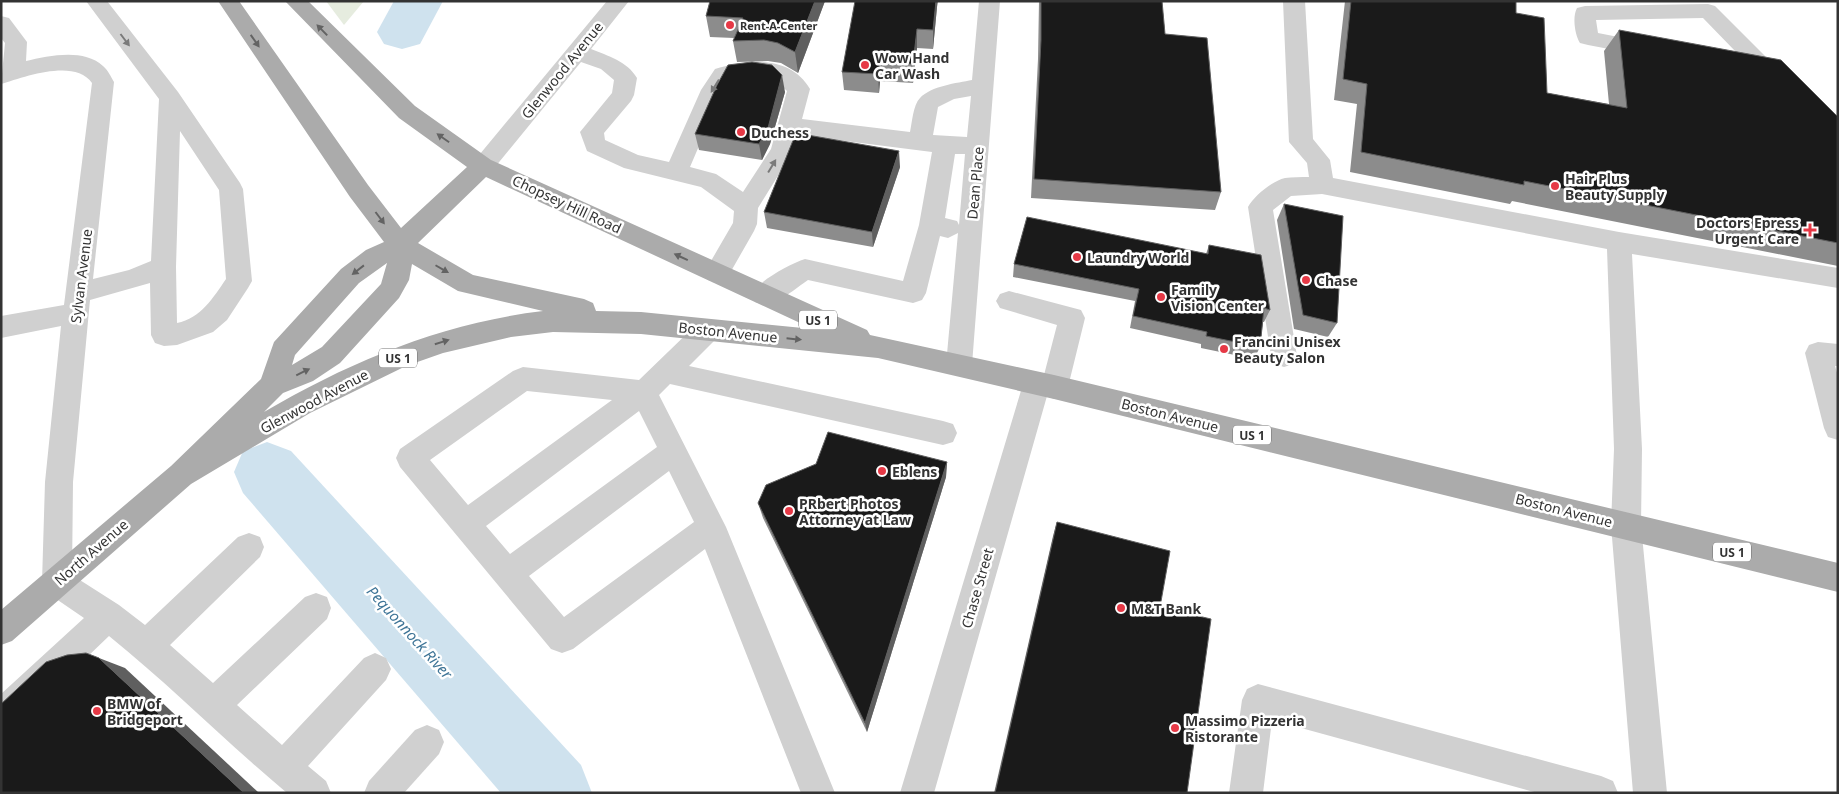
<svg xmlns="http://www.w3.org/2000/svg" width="1839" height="794" font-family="'Noto Sans',sans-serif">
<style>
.green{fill:#e6ecdf}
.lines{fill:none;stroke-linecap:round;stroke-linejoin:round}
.river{fill:#cfe2ee;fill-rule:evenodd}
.minor{fill:#d0d0d0;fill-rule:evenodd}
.major{fill:#ababab;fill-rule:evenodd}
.wall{fill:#8c8c8c}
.shaded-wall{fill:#5f5f5f}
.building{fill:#1a1a1a;stroke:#5f5f5f}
.oneway{fill:#636363}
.oneway2{fill:#7a7a7a}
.poi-dot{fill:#e63946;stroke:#fff;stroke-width:2}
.labels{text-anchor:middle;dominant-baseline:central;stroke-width:5;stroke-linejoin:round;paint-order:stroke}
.far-poi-label{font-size:11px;font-weight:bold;fill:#333;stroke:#fff;text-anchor:start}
.shield{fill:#fff;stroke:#707070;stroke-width:1}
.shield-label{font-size:12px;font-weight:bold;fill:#333}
.poi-label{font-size:14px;font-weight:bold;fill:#333;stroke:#fff;text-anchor:start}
.street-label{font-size:14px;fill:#333;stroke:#fff}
.water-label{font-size:15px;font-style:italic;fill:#3f7597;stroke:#fff}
</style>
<rect width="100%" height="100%" fill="#fff"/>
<polygon class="green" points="326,1 364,1 344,25"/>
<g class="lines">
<g class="river">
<polygon points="394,1 443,1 420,44 402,49 384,44 377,32"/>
<polygon points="267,442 291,451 581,765 592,793 501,793 243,493 234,472 243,451"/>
</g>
<g class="minor">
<path d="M86 1H107L178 92 240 183 243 189 252 281 248 288 227 320 213 332 177 345 164 346 155 343 151 335 150 283 90 300 73 482 72 575 119 605 145 625 238 537 249 533 260 537 264 547 260 557 170 645 213 683 305 597 316 593 327 597 331 608 327 619 237 705 282 745 364 658 375 653 386 658 391 669 386 680 308 766 326 781 331 793H287C226 742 171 686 109 636L13 728 1 732V694L84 618 46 592 42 582 45 482 61 326 1 338V316L64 305 92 83C75 58 24 77 1 84L5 43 1 38V16L9 18 27 42 26 61C49 56 83 48 103 66 108 70 111 77 114 82L93 279 129 270 151 261 159 99ZM180 131 219 190 226 279C213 298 201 318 177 323L176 267Z"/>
<path d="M607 1H629L591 49C608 56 627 61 637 78L634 95 631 101 604 133 605 140 638 155 669 162 701 90 715 69C748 59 790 55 810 89L802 119 910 132C912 123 913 105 920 98 931 86 957 83 972 80L979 1H1000L972 365 969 373 959 376 949 373 946 365 958 233 948 238 940 236 926 293 922 300 913 303 808 280C793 290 774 309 755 302L751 295C758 281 790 264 805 259L903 281 919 225 932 152 798 135 794 150 758 208 757 224 754 231 726 280 717 283 708 280 704 273 733 223 734 211 701 187 624 168 587 151 580 132 612 93 614 80 601 69 581 62 491 172 483 175 475 172 471 166 475 160ZM755 77 775 80 787 91 771 149 743 192 716 174 690 167 722 92 730 80ZM971 96 967 137 933 135 938 107 954 99ZM955 154H965L959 225 957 221 945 218Z"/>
<path d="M1283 1H1305L1313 139 1330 160 1333 178 1619 232 1838 268V288L1632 254 1642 449 1641 525 1667 793H1633L1611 525 1614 449 1607 249 1322 194 1291 196 1273 210 1297 356 1293 364 1284 367 1275 364 1271 356 1248 207C1254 196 1272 181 1285 178 1292 177 1301 177 1309 177L1307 163 1289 142Z"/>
<path d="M1708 4 1715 6 1785 76 1788 81 1785 86 1777 89 1769 86 1703 18 1596 20 1598 33 1654 44 1657 49 1654 54 1646 56 1588 45 1580 43C1575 35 1572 17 1577 8L1585 6Z"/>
<polygon points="1009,291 1081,310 1085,318 1068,387 1064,395 1054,399 1047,396 934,793 900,793 1023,384 1027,376 1037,372 1044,375 1057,325 1000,308 996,301 1000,294"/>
<path d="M708 319 717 322 721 330 717 338 689 366 943 421 953 424 957 433 953 442 943 445 670 384 659 395 726 527 835 793H801L705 549 573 649 562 653 551 649 400 467 396 458 400 449 513 371 523 367 639 380 699 322ZM527 391 612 400 468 505 430 460ZM639 411 657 447 510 554 486 526ZM669 471 694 522 564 617 529 576Z"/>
<polygon points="1818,342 1838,344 1838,366 1835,366 1838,376 1838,440 1828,437 1824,428 1805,353 1809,345"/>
<polygon points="1258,684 1601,776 1613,781 1618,793 1538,793 1272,720 1263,793 1229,793 1242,700 1247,689"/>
<polygon points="427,725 439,730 444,742 439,754 404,793 364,793 369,781 415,730"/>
</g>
<path class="major" d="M218 1H239L368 185 401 228 467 167 399 118 285 1H308L415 106 491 160 867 330 870 335 1054 375 1838 563V592L1054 399 878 358 641 334 553 332 511 337 443 353 406 366 310 413 191 484 12 641 1 645V610L171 466 261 379 274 342 341 269 366 250 384 242 350 197ZM486 177 813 329 641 312 596 311 593 303 584 299 473 275 418 243ZM387 263 381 284 322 347 292 365 295 355 359 283ZM412 264 458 291 543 311C442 323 351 361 264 412L283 393 313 381 340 363 399 298 409 280Z"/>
</g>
<g class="wall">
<polygon points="710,1 825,1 798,73 781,63 768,61 737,62 733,41 734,38 710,37 706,16"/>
<polygon points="1039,1 1162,1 1165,34 1221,192 1215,210 1031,198 1038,59"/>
<polygon points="1345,1 1516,1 1516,13 1547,93 1609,104 1604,51 1619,30 1838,117 1838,266 1512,201 1510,204 1350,172 1357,104 1334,100"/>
<polygon points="937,7 933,49 917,48 913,83 880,81 879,93 844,90 842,72"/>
<polygon points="785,92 770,144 762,160 699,150 695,134"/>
<polygon points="900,167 873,247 767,228 764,212"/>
<polygon points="1284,204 1337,323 1328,337 1294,329 1277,220"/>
<polygon points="1209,245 1270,310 1264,322 1263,322 1260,347 1254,359 1201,348 1201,344 1130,328 1135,301 1013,277 1014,264 1206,254"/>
<polygon points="947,462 946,477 867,732 763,518 758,503"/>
<polygon points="1057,522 1160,607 1187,793 994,793 1053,536"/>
</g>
<g class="shaded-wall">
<polygon points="815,1 825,1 798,73 795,52"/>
<polygon points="936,1 938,1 937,7 933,49 933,30"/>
<polygon points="917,29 917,48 913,83 913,64"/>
<polygon points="880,63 880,81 879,93 878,74"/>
<polygon points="782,75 785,92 770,144 762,160 759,144"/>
<polygon points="899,151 900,167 873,247 872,232"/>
<polygon points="947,462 946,477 867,732 865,723"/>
<polygon points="99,658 125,668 259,793 244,793"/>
</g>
<g class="building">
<polygon points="710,1 815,1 795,52 778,43 764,40 733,41 743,18 706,16"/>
<polygon points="855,1 936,1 933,30 917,29 913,64 880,63 878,74 842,72"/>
<polygon points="1041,1 1162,1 1165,34 1207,38 1221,192 1034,179 1041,40"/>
<polygon points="1351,1 1516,1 1516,13 1544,18 1547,93 1627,108 1619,30 1781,60 1838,117 1838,243 1524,181 1524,185 1361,152 1367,84 1343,79"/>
<polygon points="752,62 772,65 782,75 768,128 759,144 695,134 717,85 728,65"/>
<polygon points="796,133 899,151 872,232 764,212"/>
<polygon points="1284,204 1343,216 1337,323 1303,315"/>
<polygon points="1027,217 1208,254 1209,245 1261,255 1270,310 1264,308 1260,347 1206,336 1207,332 1133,316 1139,289 1014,264"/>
<polygon points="828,432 947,462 865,723 758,503 766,485 816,464"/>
<polygon points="1057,522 1170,551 1160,607 1211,619 1187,793 995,793"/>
<polygon points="86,653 99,658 244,793 1,793 1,704 46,662 67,655"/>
</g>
<defs><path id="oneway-solid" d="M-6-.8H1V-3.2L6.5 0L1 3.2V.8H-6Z" transform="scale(1.25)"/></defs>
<g class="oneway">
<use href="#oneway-solid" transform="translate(322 30) rotate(-134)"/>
<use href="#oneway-solid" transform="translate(255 41) rotate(55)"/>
<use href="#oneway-solid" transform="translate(443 138) rotate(-145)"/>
<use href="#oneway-solid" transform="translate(380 218) rotate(53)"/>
<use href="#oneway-solid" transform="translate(681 257) rotate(-155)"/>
<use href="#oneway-solid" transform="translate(442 269) rotate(30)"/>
<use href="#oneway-solid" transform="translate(358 270) rotate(142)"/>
<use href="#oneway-solid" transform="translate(794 339) rotate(6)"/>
<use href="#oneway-solid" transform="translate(442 342) rotate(-17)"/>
<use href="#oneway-solid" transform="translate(303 372) rotate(-26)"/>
</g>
<g class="oneway2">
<use href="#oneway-solid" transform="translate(125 40) rotate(53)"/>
<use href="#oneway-solid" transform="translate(715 86) rotate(122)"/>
<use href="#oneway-solid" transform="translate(772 166) rotate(-59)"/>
</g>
<g class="poi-dot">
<circle cx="730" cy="25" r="5"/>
<circle cx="865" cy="65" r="5"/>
<circle cx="741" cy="132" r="5"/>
<circle cx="1555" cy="186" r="5"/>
<path d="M1807.5 222.5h5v5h5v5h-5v5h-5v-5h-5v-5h5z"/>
<circle cx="1077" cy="257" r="5"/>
<circle cx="1306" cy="280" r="5"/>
<circle cx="1161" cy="297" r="5"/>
<circle cx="1224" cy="349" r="5"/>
<circle cx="882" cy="471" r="5"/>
<circle cx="789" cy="511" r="5"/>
<circle cx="1121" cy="608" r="5"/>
<circle cx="97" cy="711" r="5"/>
<circle cx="1175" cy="728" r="5"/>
</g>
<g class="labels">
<g class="far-poi-label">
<text x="740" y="25">Rent-A-Center</text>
</g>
<g class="shield">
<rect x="799" y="310.5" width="38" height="19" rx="4"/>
<rect x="379" y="348.5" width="38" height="19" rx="4"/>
<rect x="1233" y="425.5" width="38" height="19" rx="4"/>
<rect x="1713" y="542.5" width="38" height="19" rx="4"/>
</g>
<g class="shield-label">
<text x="818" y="320">US 1</text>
<text x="398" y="358">US 1</text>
<text x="1252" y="435">US 1</text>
<text x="1732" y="552">US 1</text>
</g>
<g class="poi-label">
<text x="875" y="57">Wow Hand<tspan x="875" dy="16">Car Wash</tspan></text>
<text x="751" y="132">Duchess</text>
<text x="1565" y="178">Hair Plus<tspan x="1565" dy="16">Beauty Supply</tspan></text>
<text x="1799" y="222" text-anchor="end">Doctors Epress<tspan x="1799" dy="16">Urgent Care</tspan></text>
<text x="1087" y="257">Laundry World</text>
<text x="1316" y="280">Chase</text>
<text x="1171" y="289">Family<tspan x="1171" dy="16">Vision Center</tspan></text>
<text x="1234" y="341">Francini Unisex<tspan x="1234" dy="16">Beauty Salon</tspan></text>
<text x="892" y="471">Eblens</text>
<text x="799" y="503">PRbert Photos<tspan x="799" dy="16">Attorney at Law</tspan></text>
<text x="1131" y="608">M&amp;T Bank</text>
<text x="107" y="703">BMW of<tspan x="107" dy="16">Bridgeport</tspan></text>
<text x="1185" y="720">Massimo Pizzeria<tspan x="1185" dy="16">Ristorante</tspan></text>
</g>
<g class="street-label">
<text transform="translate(562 70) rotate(-51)">Glenwood Avenue</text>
<text transform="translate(975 183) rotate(-85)">Dean Place</text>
<text transform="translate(567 204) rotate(25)">Chopsey Hill Road</text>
<text transform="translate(81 276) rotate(-83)">Sylvan Avenue</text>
<text transform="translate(728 332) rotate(6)">Boston Avenue</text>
<text transform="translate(314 401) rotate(-28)">Glenwood Avenue</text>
<text transform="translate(1170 415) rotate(14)">Boston Avenue</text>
<text transform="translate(1564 510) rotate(14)">Boston Avenue</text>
<text transform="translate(91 552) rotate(-41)">North Avenue</text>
<text transform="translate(977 588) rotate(-74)">Chase Street</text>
</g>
<g class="water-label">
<text transform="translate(410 632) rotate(48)">Pequonnock River</text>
</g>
</g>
<rect width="1839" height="794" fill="none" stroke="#333333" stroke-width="5"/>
</svg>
